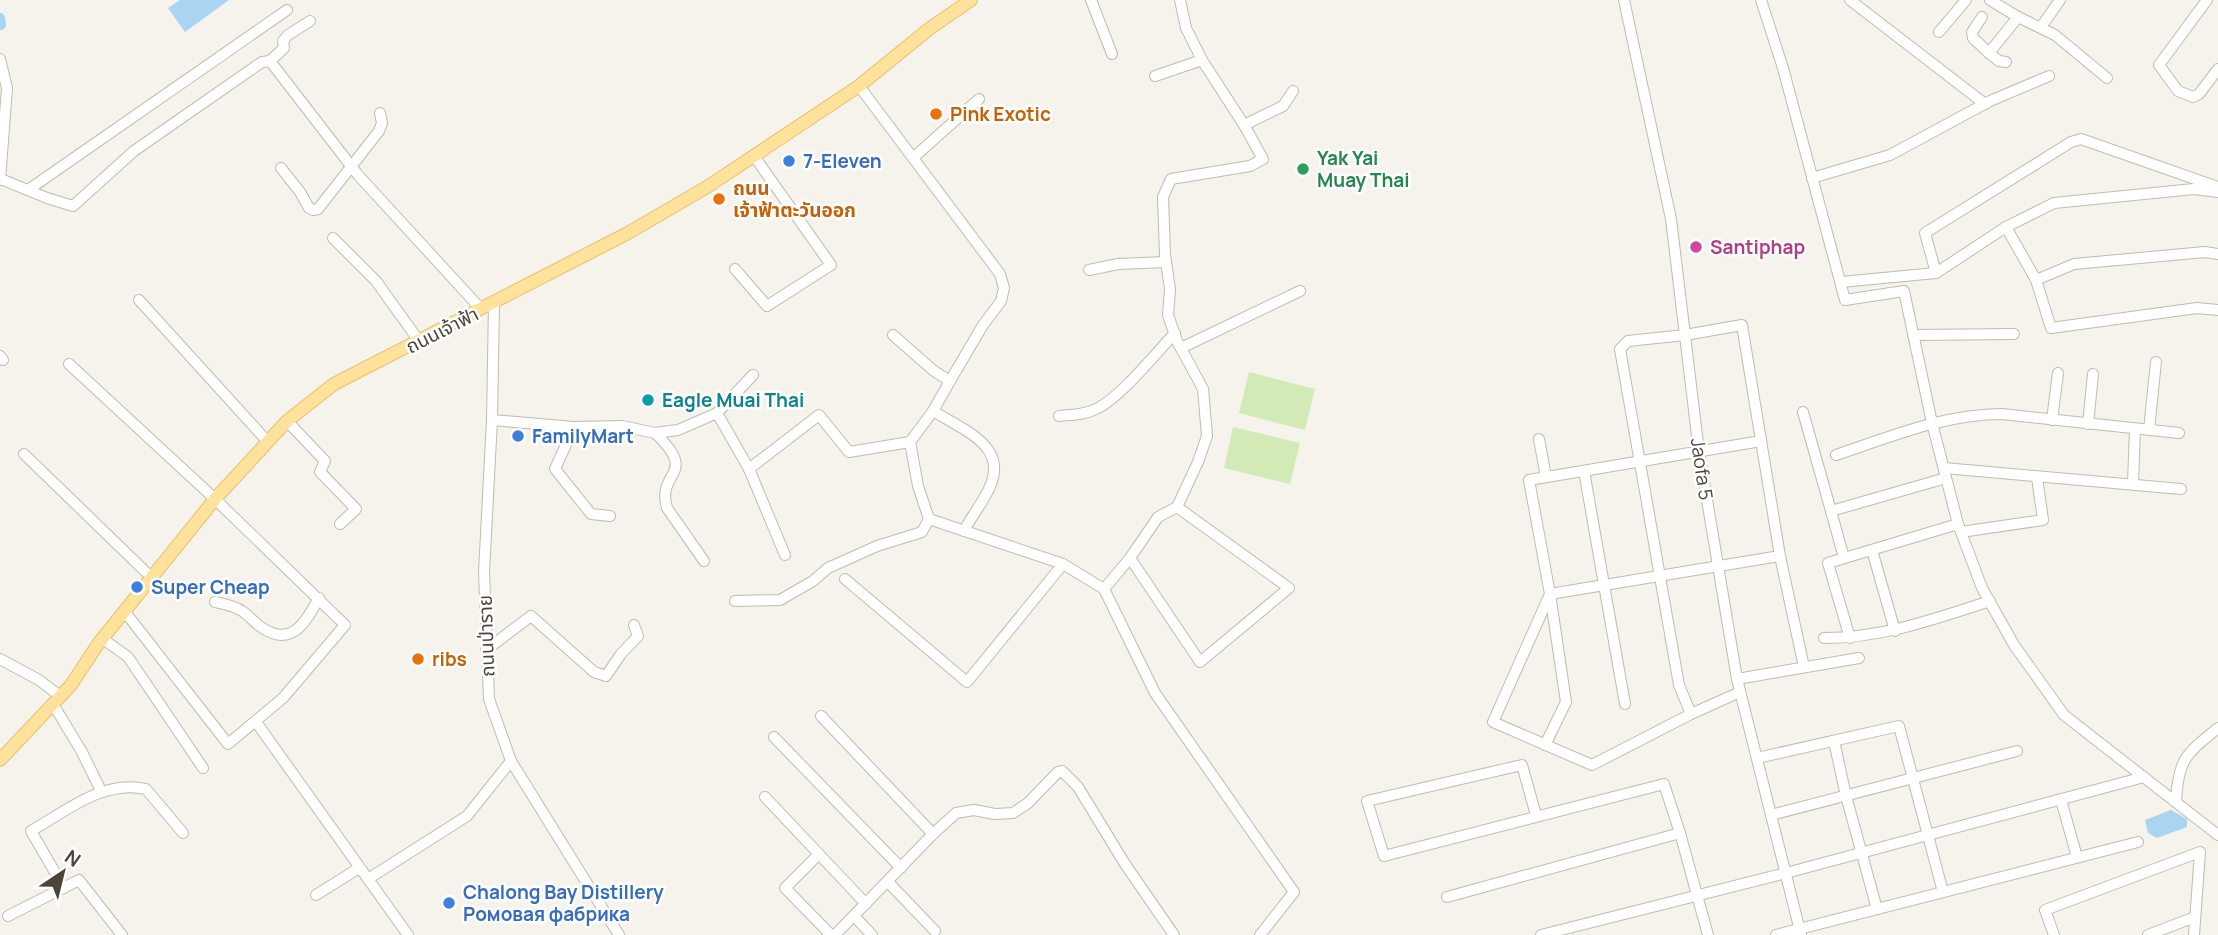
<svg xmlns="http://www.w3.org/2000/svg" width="2218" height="935" font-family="Manrope,'Noto Sans Thai',sans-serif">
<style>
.green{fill:#d2eab5}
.water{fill:#a9d4f2}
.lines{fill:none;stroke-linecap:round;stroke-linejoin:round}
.canal{stroke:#a9d4f2;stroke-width:10}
.minor-casing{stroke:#c2bbae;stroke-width:12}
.major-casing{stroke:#e6c16a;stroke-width:14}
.minor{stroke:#fff;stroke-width:10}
.major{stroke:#ffe39c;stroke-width:12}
.food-dot{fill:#e8710a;stroke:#fff;stroke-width:2.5}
.shop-dot{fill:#3f7fe0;stroke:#fff;stroke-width:2.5}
.leisure-dot{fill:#2e9e5b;stroke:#fff;stroke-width:2.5}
.hotel-dot{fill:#d1479c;stroke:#fff;stroke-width:2.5}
.culture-dot{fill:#0f9aa8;stroke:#fff;stroke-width:2.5}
.labels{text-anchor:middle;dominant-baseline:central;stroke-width:5;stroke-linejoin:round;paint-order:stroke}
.food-label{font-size:19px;font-weight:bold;fill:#c56008;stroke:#fff;text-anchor:start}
.leisure-label{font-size:19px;font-weight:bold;fill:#27864d;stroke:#fff;text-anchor:start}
.shop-label{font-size:19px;font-weight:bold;fill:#366cbe;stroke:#fff;text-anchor:start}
.hotel-label{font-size:19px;font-weight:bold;fill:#b23c85;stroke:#fff;text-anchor:start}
.street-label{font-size:19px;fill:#4b4439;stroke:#fff}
.culture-label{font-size:19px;font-weight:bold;fill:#0d838f;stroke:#fff;text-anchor:start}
</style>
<rect width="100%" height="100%" fill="#f6f3ec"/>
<g class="green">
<polygon points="1249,372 1315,389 1305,430 1239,413"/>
<polygon points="1233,427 1300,443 1290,484 1224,468"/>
</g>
<g class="water">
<polygon points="180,0 229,0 185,32 168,8"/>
<polygon points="2171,810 2187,819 2187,827 2157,838 2148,833 2145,820"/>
</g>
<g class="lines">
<polyline class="canal" points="0,18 1,25"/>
<g class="minor-casing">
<g id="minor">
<polyline points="1091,0 1112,54"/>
<polyline points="1624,0 1671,219 1699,452 1737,679 1801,935"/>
<polyline points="1761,0 1783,68 1845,300 1904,291 1932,423 1958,524 1982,588 2014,645 2064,715 2218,835"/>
<polyline points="1850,0 1985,104"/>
<polyline points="1990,0 2018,17 2055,35 2107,78"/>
<polyline points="2207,0 2159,65 2178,91 2193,97 2199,94 2218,69"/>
<polyline points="1982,17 1972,32 1973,38 1989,53 2018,17"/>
<polyline points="2041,27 2060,0"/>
<polyline points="1939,32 1966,0"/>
<polyline points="1989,53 1999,61 2006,62"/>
<polyline points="0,59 7,88 0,180"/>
<polyline points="270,61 284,48 283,41 288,35 310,21"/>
<polyline points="1155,76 1202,60"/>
<polyline points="859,86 1000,274 1004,288 1001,301 983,325 950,381"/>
<polyline points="1244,125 1283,106 1293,91"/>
<polyline points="913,158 979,99"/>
<polyline points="281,168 300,192 309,208 313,210 318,209 379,131 382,123 380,113"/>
<polyline points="1812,178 1890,155 1990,101 2049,76"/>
<polyline points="1,179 47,198 73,206 134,151 262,62 270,61 358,175 481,309"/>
<polyline points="28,190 287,10"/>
<polyline points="2006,227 2036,280 2051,328 2197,308 2218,310"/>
<polyline points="333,238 376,281 419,341"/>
<polyline points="735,269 767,306 831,265 754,156"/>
<polyline points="1089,270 1118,264 1166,262"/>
<polyline points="1936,273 1925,233 2071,142 2081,139 2218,187"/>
<polyline points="2036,280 2074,264 2205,252 2218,254"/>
<polyline points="1841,282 1936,273 2006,227 2054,203 2194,189 2218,192"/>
<polyline points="139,300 267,441"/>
<polyline points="494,303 492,420 484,572 489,699 511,761 619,935"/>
<polyline points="1913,335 2014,334"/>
<polyline points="1181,348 1300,291"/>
<polyline points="0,356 3,360"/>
<polyline points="69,364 215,499 345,625 283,698 228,744 125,612"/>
<path d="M933 411C969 433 1015 449 984 498 978 509 970 519 964 531"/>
<polyline points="1803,412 1831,511"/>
<polyline points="717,413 749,469 785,555"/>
<path d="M1059 416C1071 415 1084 415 1096 409 1119 399 1156 353 1175 333"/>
<polyline points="492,420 574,427 622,426 655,433 678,430 717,413 753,375"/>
<polyline points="2052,420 2058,373"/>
<polyline points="287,421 325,461 320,472 356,509 340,524"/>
<polyline points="2088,424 2093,374"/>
<polyline points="574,427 555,469 591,514 610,516"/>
<polyline points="2149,430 2156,362"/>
<path d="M655 433C700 476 656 470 667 508L704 561"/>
<polyline points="1539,439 1546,477"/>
<polyline points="910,442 918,486 929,519 1063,564 1104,589 1155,693 1294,892 1260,935"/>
<polyline points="24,454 151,577"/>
<path d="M1836 455C1890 437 1944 414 2002 414L2179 433"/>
<polyline points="1944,468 2181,489"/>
<polyline points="749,469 819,415 849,452 910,442 933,411 950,381 934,371 893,335"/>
<polyline points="1584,471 1625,704"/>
<polyline points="2133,483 2135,429"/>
<polyline points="1961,532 2043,520 2037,477"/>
<polyline points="1872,550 1895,631"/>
<polyline points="1130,558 1200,662 1289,588 1177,507"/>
<polyline points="1844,558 1831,511 1946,478"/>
<polyline points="845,579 967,682 1063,564"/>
<polyline points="1104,589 1130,558 1158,517 1177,507 1198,462 1207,436 1203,389 1177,341 1168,315 1170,289 1165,255 1163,197 1171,179 1250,166 1263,159 1244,125 1202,60 1186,28 1180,0"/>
<polyline points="735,601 780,600 813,581 828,568 877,546 922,532 929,519"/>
<path d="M215 602C224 604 235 606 242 611 250 616 255 624 264 629 293 647 307 620 319 598"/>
<path d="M1824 638C1882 638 1935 619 1990 601"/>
<polyline points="1850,638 1828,563 1958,524"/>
<polyline points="103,639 128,657 203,768"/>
<polyline points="486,650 531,616 594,672 606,676 621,654 638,636 634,625"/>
<polyline points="0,659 39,680 60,696"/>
<polyline points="1737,679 1859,658"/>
<polyline points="1740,692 1691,714 1592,765 1493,722 1550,594 1529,480 1761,441"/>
<polyline points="53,704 82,752 101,791"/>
<polyline points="1691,714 1679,685 1620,349 1628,341 1685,335 1742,325 1780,556 1804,667"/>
<polyline points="821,716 933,834"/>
<polyline points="256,722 408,935"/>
<polyline points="774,737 901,868"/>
<polyline points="1834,741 1846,796 1877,909"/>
<polyline points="1545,745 1566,702 1550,594 1780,556"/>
<polyline points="1757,758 1899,726 1943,892"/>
<polyline points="765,797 866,904"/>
<polyline points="2061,800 2077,857"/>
<path d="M2176 802C2178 759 2186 754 2218 728"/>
<polyline points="1536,815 1522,765 1367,801 1384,856 1664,784 1680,833 1708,935"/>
<polyline points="1771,815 2017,751"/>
<polyline points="819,854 785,888 831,935"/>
<polyline points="368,879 467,816 511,761"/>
<polyline points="888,882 935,931"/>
<path d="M64 888 31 831C66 811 104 779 146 789L183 833"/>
<polyline points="316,895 359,868"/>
<polyline points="1447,897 1680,833"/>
<polyline points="8,916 79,880 122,935"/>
<polyline points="854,916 872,935"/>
<polyline points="835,935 933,834 956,813 974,810 995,814 1013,813 1028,803 1058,772 1062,771 1078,787 1125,864 1174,935"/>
<polyline points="1541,935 1786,873 2144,777"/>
<polyline points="1776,935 2138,842"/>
<polyline points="2054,935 2045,910 2200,852 2194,935"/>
<polyline points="2148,935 2195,917"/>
</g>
</g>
<g class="major-casing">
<polyline id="major" points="0,760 71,685 98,644 215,499 287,421 334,384 628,233 707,187 859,86 929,29 971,0"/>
</g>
<use href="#minor" class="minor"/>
<use href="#major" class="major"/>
</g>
<g class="food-dot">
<circle cx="936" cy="114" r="7"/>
<circle cx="719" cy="199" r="7"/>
<circle cx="418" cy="659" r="7"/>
</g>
<g class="shop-dot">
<circle cx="789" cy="161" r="7"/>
<circle cx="518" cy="436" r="7"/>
<circle cx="137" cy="587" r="7"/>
<circle cx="449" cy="903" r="7"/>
</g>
<circle class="leisure-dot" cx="1303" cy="169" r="7"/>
<circle class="hotel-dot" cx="1696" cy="247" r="7"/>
<circle class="culture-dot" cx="648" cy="400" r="7"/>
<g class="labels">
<g class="food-label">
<text x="950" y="114">Pink Exotic</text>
<text x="733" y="188">ถนน<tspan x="733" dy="22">เจ้าฟ้าตะวันออก</tspan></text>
<text x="432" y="659">ribs</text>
</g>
<g class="leisure-label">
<text x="1317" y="158">Yak Yai<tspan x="1317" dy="22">Muay Thai</tspan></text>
</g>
<g class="shop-label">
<text x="803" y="161">7-Eleven</text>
<text x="532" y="436">FamilyMart</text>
<text x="151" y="587">Super Cheap</text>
<text x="463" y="892">Chalong Bay Distillery<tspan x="463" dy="22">Ромовая фабрика</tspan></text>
</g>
<g class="hotel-label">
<text x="1710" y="247">Santiphap</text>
</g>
<g class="street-label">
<text transform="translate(442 330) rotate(-27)">ถนนเจ้าฟ้า</text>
<text transform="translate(1702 469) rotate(82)">Jaofa 5</text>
<text transform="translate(486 636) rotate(-92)">ถนนป่าราย</text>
</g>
<g class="culture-label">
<text x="662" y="400">Eagle Muai Thai</text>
</g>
</g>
<g transform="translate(63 872) rotate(35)" stroke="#ffffff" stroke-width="5" paint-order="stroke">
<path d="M0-5L12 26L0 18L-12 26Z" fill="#4b4439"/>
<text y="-10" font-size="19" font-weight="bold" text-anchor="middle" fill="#4b4439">N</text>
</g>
</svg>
